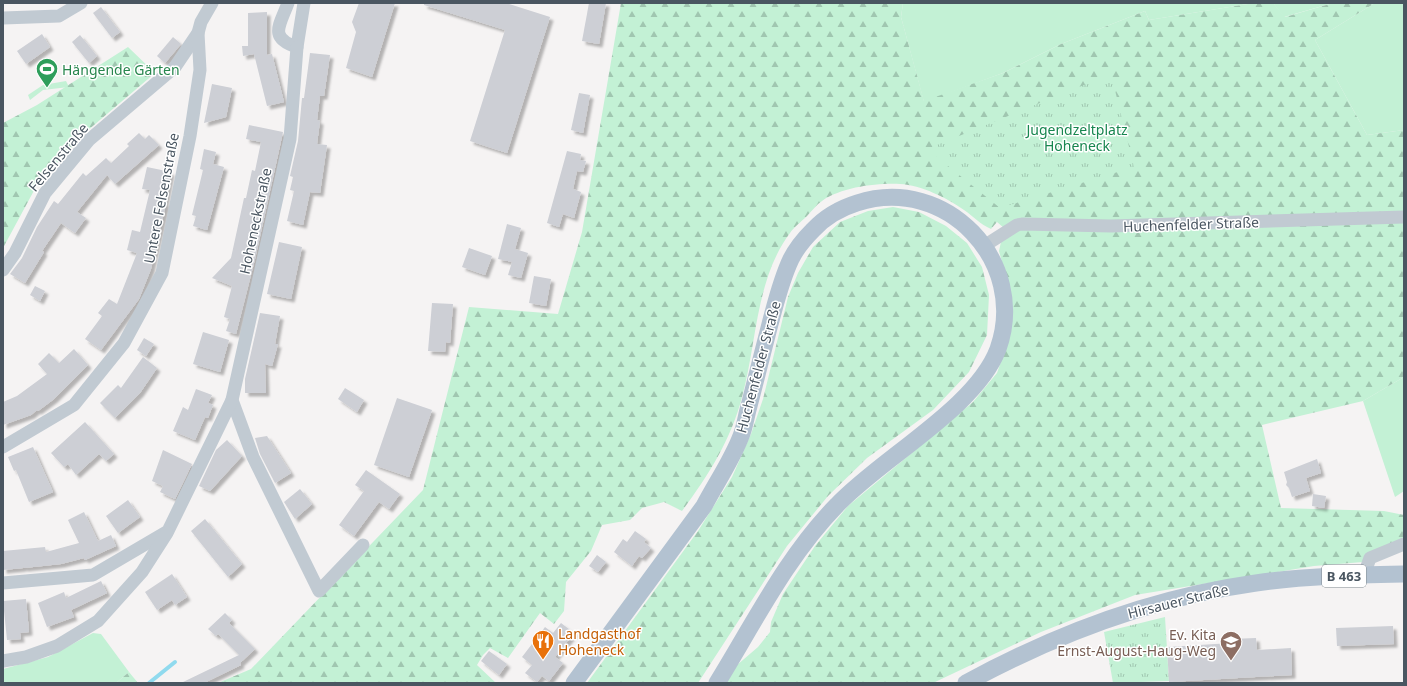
<svg xmlns="http://www.w3.org/2000/svg" width="1407" height="686" font-family="'Noto Sans',sans-serif">
<style>
.green{fill:#c3f1d5}
.forest{fill:url(#forest-firs)}
.park{fill:url(#park-tufts)}
.lines{fill:none;stroke-linecap:round;stroke-linejoin:round}
.stream{stroke:#90daee;stroke-width:4}
.building{fill:#cdcfd5;filter:url(#shadow)}
.minor{stroke:#c1cad2;stroke-width:13}
.major{stroke:#b3c2d1;stroke-width:17}
.labels{text-anchor:middle;dominant-baseline:central;stroke-width:3;stroke-linejoin:round;paint-order:stroke}
.shield{fill:#fff;stroke:#808990;stroke-width:1}
.shield-label{font-size:13px;font-weight:bold;fill:#4a5661}
.leisure-label{font-size:14px;fill:#27864d;stroke:#fff;text-anchor:start}
.park-label{font-size:14px;fill:#17864f;stroke:#fff}
.street-label{font-size:14px;fill:#4a5661;stroke:#fff}
.food-label{font-size:14px;fill:#c56008;stroke:#fff;text-anchor:start}
.education-label{font-size:14px;fill:#785e54;stroke:#fff;text-anchor:end}
</style>
<defs>
<pattern id="forest-firs" width="22" height="20" patternUnits="userSpaceOnUse"><rect width="22" height="20" fill="#c3f1d5"/><path d="M5 1l3.5 6h-7zM16 11l3.5 6h-7z" fill="#a0c6b0"/></pattern>
<pattern id="park-tufts" width="24" height="20" patternUnits="userSpaceOnUse"><rect width="24" height="20" fill="#c3f1d5"/><path d="M3 7l-1-3M5 7V3M7 7l1-3M15 17l-1-3M17 17v-4M19 17l1-3" fill="none" stroke="#a0c6b0"/></pattern>
<filter id="shadow"><feDropShadow dx="3.5" dy="3.5" stdDeviation="1" flood-color="#0004"/></filter>
</defs>
<rect width="100%" height="100%" fill="#f5f3f3"/>
<g class="green">
<polygon points="903,3 1254,3 1149,20 1145,11 1061,44 1003,73 924,102 901,17"/>
<polygon points="1273,3 1333,3 1284,17"/>
<polygon points="1375,3 1404,3 1404,130 1367,135 1315,40"/>
<polygon points="66,81 69,87 43,90 30,100 28,95 43,85"/>
<polygon points="1404,377 1404,491 1395,497 1363,401"/>
<polygon points="93,633 101,634 129,672 116,683 3,683 3,669 48,657"/>
</g>
<g class="forest">
<path d="M621 3H903L901 17 924 101 1003 73 1061 44 1145 11 1149 20 1254 3H1273L1285 17 1333 3H1375L1315 40 1367 135 1404 130V377L1363 401 1262 425 1281 508 1384 511 1404 515V539L1363 562 1314 566 1135 595 1041 632 933 683H725L737 665 758 647 770 632 771 622 783 594 815 546 848 506 973 402 997 373 1006 347 1010 292 999 251 1004 228 997 222 991 229C980 224 974 217 964 210 947 198 921 185 900 184 876 183 842 187 822 201 816 205 812 211 807 216 801 222 794 227 790 233 755 280 757 344 742 397 731 440 708 476 682 511L664 502 642 508 630 520 602 525 591 551 566 582 564 611 554 624 540 613 508 658 490 648 483 655 477 665 496 683H218L251 669 423 490 469 307 558 314 582 232Z"/>
<polygon points="128,47 155,73 87,131 37,185 3,248 3,123 37,105"/>
<polygon points="893,207 919,212 946,226 967,243 982,267 989,295 987,335 969,372 933,410 867,458 828,496 787,546 698,683 587,683 698,531 732,477 751,434 763,399 788,297 798,273 813,247 840,222 868,211"/>
<polygon points="129,672 138,683 116,683"/>
</g>
<g class="park">
<polygon points="1111,74 1134,167 1000,208 927,149"/>
<polygon points="1165,617 1169,681 1113,683 1104,632"/>
</g>
<g class="lines">
<polyline class="stream" points="149,683 175,662"/>
</g>
<g class="building">
<polygon points="359,3 395,3 372,77 346,68 356,32 352,22"/>
<polygon points="424,3 506,3 550,17 507,153 470,141 505,30 424,5"/>
<polygon points="589,3 606,3 599,44 582,41"/>
<polygon points="101,7 120,32 112,38 93,13"/>
<polygon points="267,12 267,55 272,54 284,102 267,106 254,54 243,56 242,46 248,46 248,13"/>
<polygon points="42,34 50,47 26,64 17,51"/>
<polygon points="80,35 97,56 89,63 72,42"/>
<polygon points="173,37 181,44 165,63 157,56"/>
<polygon points="310,53 330,55 324,96 320,96 317,120 320,121 317,144 327,145 320,193 310,192 303,225 287,221 294,191 290,190 293,177 290,176 298,141 302,98 304,98"/>
<polygon points="212,84 232,88 226,117 204,123"/>
<polygon points="579,93 590,95 583,133 571,130"/>
<polygon points="249,125 283,132 255,259 236,334 226,331 230,319 224,317 232,286 212,278 231,258 244,198 246,198 252,170 255,171 261,142 246,139"/>
<polygon points="139,133 145,139 149,135 159,145 115,184 107,175 77,212 86,218 75,233 61,223 42,251 44,252 25,283 10,274 22,258 37,227 54,201 58,204 83,173 86,176 106,158 111,163 129,146 127,144"/>
<polygon points="204,149 216,152 213,164 224,167 207,230 193,226 196,216 192,215 203,170 200,169"/>
<polygon points="567,151 581,154 580,160 586,161 583,172 577,171 573,189 581,192 574,218 563,214 559,227 547,223"/>
<polygon points="147,167 171,172 165,203 166,204 151,269 139,299 101,350 85,339 102,316 98,313 109,299 117,304 137,253 127,250 132,230 140,232 150,190 142,189"/>
<polygon points="507,224 521,228 515,249 528,253 521,278 508,275 512,262 498,259"/>
<polygon points="279,242 302,247 291,299 267,294"/>
<polygon points="469,248 492,256 485,275 462,267"/>
<polygon points="534,276 551,279 546,306 529,303"/>
<polygon points="35,286 45,291 40,301 30,295"/>
<polygon points="432,303 453,304 450,343 446,342 445,352 428,351"/>
<polygon points="260,313 280,316 275,344 278,344 272,366 265,364 266,393 245,393 245,379"/>
<polygon points="203,332 229,340 220,372 193,364"/>
<polygon points="144,338 154,344 146,356 137,350"/>
<polygon points="74,349 88,365 54,399 38,411 37,410 31,415 3,425 3,402 17,396 47,374 38,364 49,353 59,363"/>
<polygon points="143,357 157,368 140,393 115,418 100,403 118,385 121,388"/>
<polygon points="345,388 364,400 357,412 338,399"/>
<polygon points="196,389 212,395 208,403 213,405 208,418 205,417 195,440 173,431 183,407 188,410"/>
<polygon points="397,398 432,410 409,477 374,465"/>
<polygon points="85,422 114,454 106,461 99,454 76,475 68,464 64,467 51,453"/>
<polygon points="267,436 291,473 275,483 260,454 255,438"/>
<polygon points="227,440 242,456 210,491 199,486 216,450"/>
<polygon points="33,447 53,492 29,502 16,470 14,471 8,457"/>
<polygon points="163,450 192,464 175,499 160,492 163,486 152,481"/>
<polygon points="1317,459 1321,473 1306,478 1310,491 1292,497 1289,488 1286,485 1287,482 1284,472"/>
<polygon points="366,470 400,494 389,509 379,502 354,536 339,525 364,491 355,485"/>
<polygon points="300,489 312,504 295,519 284,502"/>
<polygon points="1313,494 1326,496 1324,508 1312,506"/>
<polygon points="128,500 140,517 118,533 106,516"/>
<polygon points="84,512 98,541 111,535 116,546 85,560 84,558 61,564 24,568 23,566 23,568 3,570 3,551 45,547 46,552 79,543 68,520"/>
<polygon points="205,519 242,564 228,577 191,531"/>
<polygon points="635,531 646,539 644,542 651,548 642,558 639,556 632,566 614,552 623,539 627,542"/>
<polygon points="597,555 606,562 598,572 589,566"/>
<polygon points="172,574 187,597 175,605 172,600 157,610 145,592"/>
<polygon points="101,581 107,593 71,610 74,617 47,627 38,603 64,592 66,598"/>
<polygon points="26,599 29,632 20,633 21,639 7,640 3,601"/>
<polygon points="225,613 232,620 229,623 255,649 240,663 241,665 204,683 181,683 239,655 218,634 216,636 208,629"/>
<polygon points="561,623 574,633 555,657 563,663 549,681 542,676 537,682 525,673 532,665 522,657 545,627 553,633"/>
<polygon points="1393,626 1394,644 1337,646 1336,628"/>
<polygon points="1256,638 1257,650 1291,648 1292,675 1169,682 1167,647 1231,643 1231,639"/>
<polygon points="489,651 507,664 499,675 481,661"/>
</g>
<g class="lines">
<g class="minor">
<path d="M288 3C280 25 268 38 297 47L304 3"/>
<polyline points="3,18 59,16 81,3"/>
<polyline points="984,246 1017,225 1022,224 1111,226 1404,217"/>
<polyline points="3,270 15,253 45,193 89,140 175,67 198,33 201,22 212,3"/>
<polyline points="232,400 253,457 319,591 363,545"/>
<polyline points="3,447 74,405 124,343 162,273 190,136 200,70 198,33"/>
<polyline points="1364,575 1370,558 1404,544"/>
<polyline points="3,583 93,575 168,531 232,400 290,139 297,47"/>
<polyline points="3,661 26,657 57,646 98,621 142,572 167,533"/>
</g>
<g class="major">
<path d="M574 683 704 506C716 483 732 460 741 436 745 427 746 416 749 406 756 379 763 351 770 324 776 302 781 280 791 259 796 249 805 238 813 230 825 217 841 208 857 203 946 174 1029 262 998 349 976 408 881 458 837 505 787 556 754 623 717 683"/>
<path d="M966 683C1056 634 1155 597 1256 583 1305 576 1355 575 1404 574"/>
</g>
</g>
<defs>
<g id="stadium-pin" transform="scale(1.15)"><path d="M0 17L-7.5 6A9.5 9.5 0 1 1 7.5 6Z" fill="#2e9e5b" stroke="#fff"/><path d="M0-5a6.5 5 0 1 0 0 10a6.5 5 0 1 0 0-10ZM-3.5-1.8h7v3.6h-7Z" fill="#fff"/></g>
<g id="restaurant-pin" transform="scale(1.15)"><path d="M0 17L-7.5 6A9.5 9.5 0 1 1 7.5 6Z" fill="#e8710a" stroke="#fff"/><path d="M-5-6h1v4h1v-4h1v4h1v-4h1v5L-1.5 .5V6h-2V.5L-5-1ZM5-6V6H3V1.5H1.5Q1.5-4 5-6Z" fill="#fff"/></g>
<g id="school-pin" transform="scale(1.15)"><path d="M0 17L-7.5 6A9.5 9.5 0 1 1 7.5 6Z" fill="#8d6e63" stroke="#fff"/><path d="M0-5L7-2L0 1L-7-2ZM-4 1L0 2.5L4 1V4Q0 6-4 4Z" fill="#fff"/></g>
</defs>
<g fill-rule="evenodd">
<use href="#stadium-pin" x="47" y="69"/>
<use href="#restaurant-pin" x="543" y="641"/>
<use href="#school-pin" x="1231" y="642"/>
</g>
<g class="labels">
<rect class="shield" x="1322" y="565" width="44" height="22" rx="3"/>
<g class="shield-label">
<text x="1344" y="576">B 463</text>
</g>
<g class="leisure-label">
<text x="62" y="69">Hängende Gärten</text>
</g>
<g class="park-label">
<text x="1077" y="129">Jugendzeltplatz<tspan x="1077" dy="16">Hoheneck</tspan></text>
</g>
<g class="street-label">
<text transform="translate(58 157) rotate(-50)">Felsenstraße</text>
<text transform="translate(161 198) rotate(-79)">Untere Felsenstraße</text>
<text transform="translate(255 221) rotate(-78)">Hoheneckstraße</text>
<text transform="translate(1191 224) rotate(-2)">Huchenfelder Straße</text>
<text transform="translate(758 367) rotate(-75)">Huchenfelder Straße</text>
<text transform="translate(1178 601) rotate(-14)">Hirsauer Straße</text>
</g>
<g class="food-label">
<text x="558" y="633">Landgasthof<tspan x="558" dy="16">Hoheneck</tspan></text>
</g>
<g class="education-label">
<text x="1216" y="634">Ev. Kita<tspan x="1216" dy="16">Ernst-August-Haug-Weg</tspan></text>
</g>
</g>
<rect width="1407" height="686" fill="none" stroke="#4a5661" stroke-width="8"/>
</svg>
